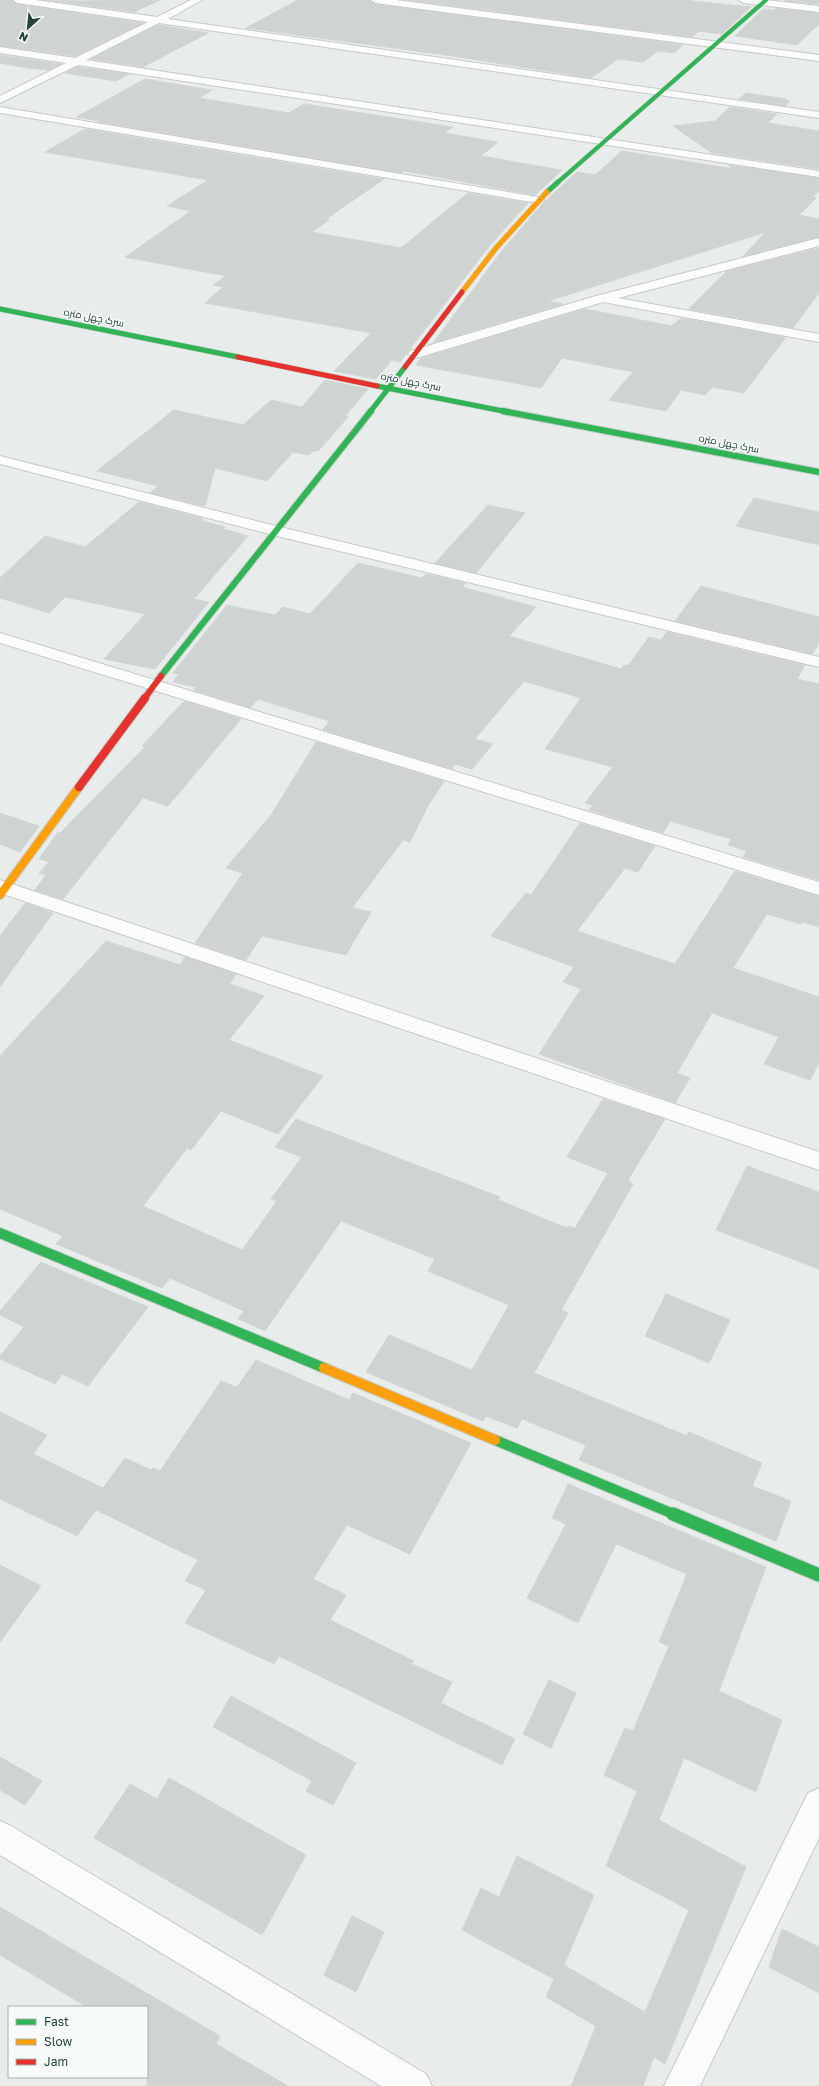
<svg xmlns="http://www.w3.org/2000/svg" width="819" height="2086" font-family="'Golos Text',Cairo,sans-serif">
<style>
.building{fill:#cfd4d2;stroke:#d1d6d4}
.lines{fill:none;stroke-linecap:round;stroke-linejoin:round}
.street-casing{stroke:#c5cac8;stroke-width:2}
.fast-far4-casing{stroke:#c3cbc8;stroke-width:5}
.fast-far3-casing{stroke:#c3cbc8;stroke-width:6}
.fast-far2-casing{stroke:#c3cbc8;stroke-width:8}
.fast-far1-casing{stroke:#c3cbc8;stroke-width:12}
.fast-casing{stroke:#c3cbc8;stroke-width:15}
.slow-far2-casing{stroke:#c3cbc8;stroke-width:6}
.slow-far1-casing{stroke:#c3cbc8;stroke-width:10}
.slow-casing{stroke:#c3cbc8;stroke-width:12}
.jam-far2-casing{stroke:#c3cbc8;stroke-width:6}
.jam-far1-casing{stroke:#c3cbc8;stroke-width:8}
.jam-casing{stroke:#c3cbc8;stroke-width:10}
.street{fill:#fcfcfc;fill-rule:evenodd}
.fast-far4{stroke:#30b455;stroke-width:4}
.fast-far3{stroke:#30b455;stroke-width:5}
.fast-far2{stroke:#30b455;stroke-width:6}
.fast-far1{stroke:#30b455;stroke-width:10}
.fast{stroke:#30b455;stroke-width:13}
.slow-far2{stroke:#ff9f0a;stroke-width:5}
.slow-far1{stroke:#ff9f0a;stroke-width:8}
.slow{stroke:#ff9f0a;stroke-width:10}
.jam-far2{stroke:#e5322d;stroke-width:5}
.jam-far1{stroke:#e5322d;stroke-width:6}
.jam{stroke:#e5322d;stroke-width:8}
.labels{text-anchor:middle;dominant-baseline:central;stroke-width:3;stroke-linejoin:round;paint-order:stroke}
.far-street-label{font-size:10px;fill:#24423a;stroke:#f7fbf9}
</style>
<rect width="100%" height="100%" fill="#e8edeb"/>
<g class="building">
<polygon points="0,0 12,0 17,4 143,23 75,56 0,46"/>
<polygon points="47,0 81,1 160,0 134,12"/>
<polygon points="298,0 370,0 375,4 683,45 674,53 658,51 643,62 618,59 591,78 452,56 246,28"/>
<polygon points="408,0 683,0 751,7 722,34 699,31 692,37"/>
<polygon points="786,0 819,0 819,4 785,1"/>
<polygon points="776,8 819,13 819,24 797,45 735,36 763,9 774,10"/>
<polygon points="158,25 208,33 143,67 91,59"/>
<polygon points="0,55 61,64 48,70 28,68 0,63"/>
<polygon points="78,67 129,74 116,81 65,73"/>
<polygon points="145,79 212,90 199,98 289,113 304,104 453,127 444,133 498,142 481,156 562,170 535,195 404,171 401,173 98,122 100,121 76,117"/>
<polygon points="746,93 787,99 786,101 790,101 785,106 739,99"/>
<polygon points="730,107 777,114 768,123 819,131 819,169 712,153 673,126 715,121"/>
<polygon points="85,129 384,179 326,219 329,220 312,232 401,248 468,193 528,203 491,244 400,362 392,360 376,379 334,371 371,333 205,303 223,287 213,285 226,276 125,257 191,211 167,206 208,180 45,152"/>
<polygon points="622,151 734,169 728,165 819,178 819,190 813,197 816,198 799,215 819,219 819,237 742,257 766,232 548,301 563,304 433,343 501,252 543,203 577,172 595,175"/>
<polygon points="819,248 819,293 793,328 689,309 727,271"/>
<polygon points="585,309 672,326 681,318 786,337 744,393 712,387 705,395 681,390 666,411 609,400 633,372 562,358 541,388 416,365 421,358"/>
<polygon points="325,380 368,389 345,416 349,416 318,451 313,451 309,455 293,452 267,481 215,468 205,506 150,493 158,486 97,471 174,410 243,425 271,400 302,407"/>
<polygon points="754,498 819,512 819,545 736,526"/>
<polygon points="139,502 202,518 202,521 225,527 223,529 248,536 194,599 209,602 155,669 104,659 145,614 65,597 49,613 0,598 0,578 45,536 85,547"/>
<polygon points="488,505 525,513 476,573 435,563"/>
<polygon points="358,563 422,578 426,574 466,583 462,587 536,607 509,636 621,669 624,665 628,666 649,637 661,640 667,632 805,665 797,679 819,684 819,880 743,857 747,851 728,845 731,839 670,821 663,833 589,810 593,805 585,803 613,767 545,749 581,698 524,681 475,739 493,744 472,769 455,764 452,769 323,730 329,721 258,699 250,708 194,690 196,687 173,682 179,674 173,673 227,605 275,615 283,607 310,614"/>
<polygon points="701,586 819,617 819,643 812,654 675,621"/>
<polygon points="184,701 241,719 168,806 143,798 63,899 35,890 46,875 39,873 49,862 39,859 58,832 60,833 145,747 142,746"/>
<polygon points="316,742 444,781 428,806 410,842 403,840 352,908 371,912 346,955 262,936 246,960 195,943 243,873 226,868 271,815"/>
<polygon points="0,813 39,826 20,852 0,844"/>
<polygon points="580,823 655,846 638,872 625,868 577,931 675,964 735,871 819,896 819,927 802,922 801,924 767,914 733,968 819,997 819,1063 810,1080 764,1064 779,1037 712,1013 677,1073 690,1078 675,1103 539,1054 581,989 563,982 574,967 491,936 526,893 531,895"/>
<polygon points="25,903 53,913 0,987 0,936"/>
<polygon points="106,941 180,965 185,957 236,974 230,984 264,996 229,1040 323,1076 278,1134 221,1111 191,1150 187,1148 143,1206 242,1250 277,1201 271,1199 302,1157 275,1147 296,1119 500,1197 498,1200 567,1228 568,1226 575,1228 608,1173 567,1157 603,1099 665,1119 628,1180 633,1184 561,1310 568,1313 534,1373 687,1436 689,1432 762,1463 752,1486 791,1501 776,1541 579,1460 586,1445 522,1419 517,1428 486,1416 483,1421 366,1372 389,1335 472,1370 509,1305 428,1271 435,1259 341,1221 265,1331 238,1319 244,1311 170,1278 162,1288 56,1244 63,1236 0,1209 0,1056"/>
<polygon points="747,1166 819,1192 819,1269 716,1230"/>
<polygon points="41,1262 148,1307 88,1386 62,1374 55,1384 0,1359 0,1356 24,1327 0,1315 0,1311"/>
<polygon points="666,1294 730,1320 709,1363 645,1336"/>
<polygon points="256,1360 349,1400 353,1393 471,1443 410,1554 347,1525 313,1579 346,1595 330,1620 414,1661 412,1664 452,1682 441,1703 515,1739 502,1765 279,1656 274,1664 185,1623 206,1590 185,1581 198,1560 96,1510 77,1536 0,1499 0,1412 47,1435 33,1454 103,1488 125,1458 151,1470 153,1468 160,1471 221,1381 237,1387"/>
<polygon points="568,1484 766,1567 719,1691 782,1720 756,1792 684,1758 659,1820 746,1867 665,2064 654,2057 643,2086 571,2086 596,2026 546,1997 554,1979 462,1930 481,1888 499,1897 517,1856 594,1895 564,1965 645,2012 689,1910 606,1866 637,1791 604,1775 625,1728 633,1731 669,1646 659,1642 687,1574 616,1544 578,1623 527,1598 566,1524 552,1518"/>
<polygon points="0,1565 41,1586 0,1642"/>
<polygon points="549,1680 576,1693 551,1748 523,1734"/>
<polygon points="231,1696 356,1763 333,1805 306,1791 312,1781 213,1727"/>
<polygon points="0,1757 42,1781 25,1805 0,1790"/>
<polygon points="169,1778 306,1855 262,1935 94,1838 130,1784 157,1799"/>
<polygon points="0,1907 220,2036 216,2044 288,2086 147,2086 147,2007 87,2007 0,1955"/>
<polygon points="352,1916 384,1932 356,1992 324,1975"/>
<polygon points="782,1929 819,1947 819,1993 769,1967"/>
</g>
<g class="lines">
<g class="street-casing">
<g id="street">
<polygon points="13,0 36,0 157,17 191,0 202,0 168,19 819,112 819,118 159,23 86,60 819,171 819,177 78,65 0,103 0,96 66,63 0,53 0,47 75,58 148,22 17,3"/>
<polygon points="371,0 396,0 819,55 819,61 375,3"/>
<polygon points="739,0 766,0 819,6 819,12 743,3"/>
<polygon points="0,107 538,197 544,200 538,203 0,113"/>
<polygon points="819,238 819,246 618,298 819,334 819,342 603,302 420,357 415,358 408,354 410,351 596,296"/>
<polygon points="0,456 280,527 819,657 819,667 277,536 0,464"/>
<polygon points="0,633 819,882 819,895 0,643"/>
<polygon points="0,880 819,1152 819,1170 0,893"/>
<polygon points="819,1788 819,1838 700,2086 664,2086 808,1793"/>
<polygon points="0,1821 11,1826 426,2074 432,2086 381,2086 0,1855"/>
</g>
</g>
<g class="fast-far4-casing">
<polyline id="fast-far4" points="557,183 766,0"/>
</g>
<g class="fast-far3-casing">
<g id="fast-far3">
<polyline points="547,192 558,182"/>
<polyline points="0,309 238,357"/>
<polyline points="377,386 508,412"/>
<polyline points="370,412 405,367"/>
</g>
</g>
<g class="fast-far2-casing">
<g id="fast-far2">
<polyline points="503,411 819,472"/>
<polyline points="161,676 371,411"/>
</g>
</g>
<g class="fast-far1-casing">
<g id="fast-far1">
<polyline points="0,1233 324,1368"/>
<polyline points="495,1440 676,1515"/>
</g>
</g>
<g class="fast-casing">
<polyline id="fast" points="673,1514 819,1575"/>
</g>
<g class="slow-far2-casing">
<polyline id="slow-far2" points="462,292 496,248 547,192"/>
</g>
<g class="slow-far1-casing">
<polyline id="slow-far1" points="0,895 79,787"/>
</g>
<g class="slow-casing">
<polyline id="slow" points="324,1368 495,1440"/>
</g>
<g class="jam-far2-casing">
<g id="jam-far2">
<polyline points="238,357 377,386"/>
<polyline points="405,367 462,292"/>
</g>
</g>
<g class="jam-far1-casing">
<polyline id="jam-far1" points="144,699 161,676"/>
</g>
<g class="jam-casing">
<polyline id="jam" points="79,787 145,698"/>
</g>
<use href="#street" class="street"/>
<use href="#fast-far4" class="fast-far4"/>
<use href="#fast-far3" class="fast-far3"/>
<use href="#fast-far2" class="fast-far2"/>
<use href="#fast-far1" class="fast-far1"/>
<use href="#fast" class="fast"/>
<use href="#slow-far2" class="slow-far2"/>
<use href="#slow-far1" class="slow-far1"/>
<use href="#slow" class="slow"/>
<use href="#jam-far2" class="jam-far2"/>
<use href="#jam-far1" class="jam-far1"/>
<use href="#jam" class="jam"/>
</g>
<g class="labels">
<g class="far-street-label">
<text transform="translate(94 317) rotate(11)">سرک چهل متره</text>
<text transform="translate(411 381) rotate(11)">سرک چهل متره</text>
<text transform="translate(729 443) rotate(11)">سرک چهل متره</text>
</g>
</g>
<rect x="8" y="2006" width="140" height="72" fill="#f7fbf9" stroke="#a3b1ad"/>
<rect x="16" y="2019" width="20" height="6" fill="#30b455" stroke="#a3b1ad"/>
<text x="44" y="2026" font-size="12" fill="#24423a">Fast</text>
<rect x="16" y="2039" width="20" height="6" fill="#ff9f0a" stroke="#a3b1ad"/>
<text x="44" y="2046" font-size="12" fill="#24423a">Slow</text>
<rect x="16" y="2059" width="20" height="6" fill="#e5322d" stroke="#a3b1ad"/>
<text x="44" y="2066" font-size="12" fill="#24423a">Jam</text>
<g transform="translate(28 28) rotate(207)" stroke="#f7fbf9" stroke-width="3" paint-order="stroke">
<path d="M0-3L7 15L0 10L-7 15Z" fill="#24423a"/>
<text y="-6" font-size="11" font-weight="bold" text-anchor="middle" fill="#24423a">N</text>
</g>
</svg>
